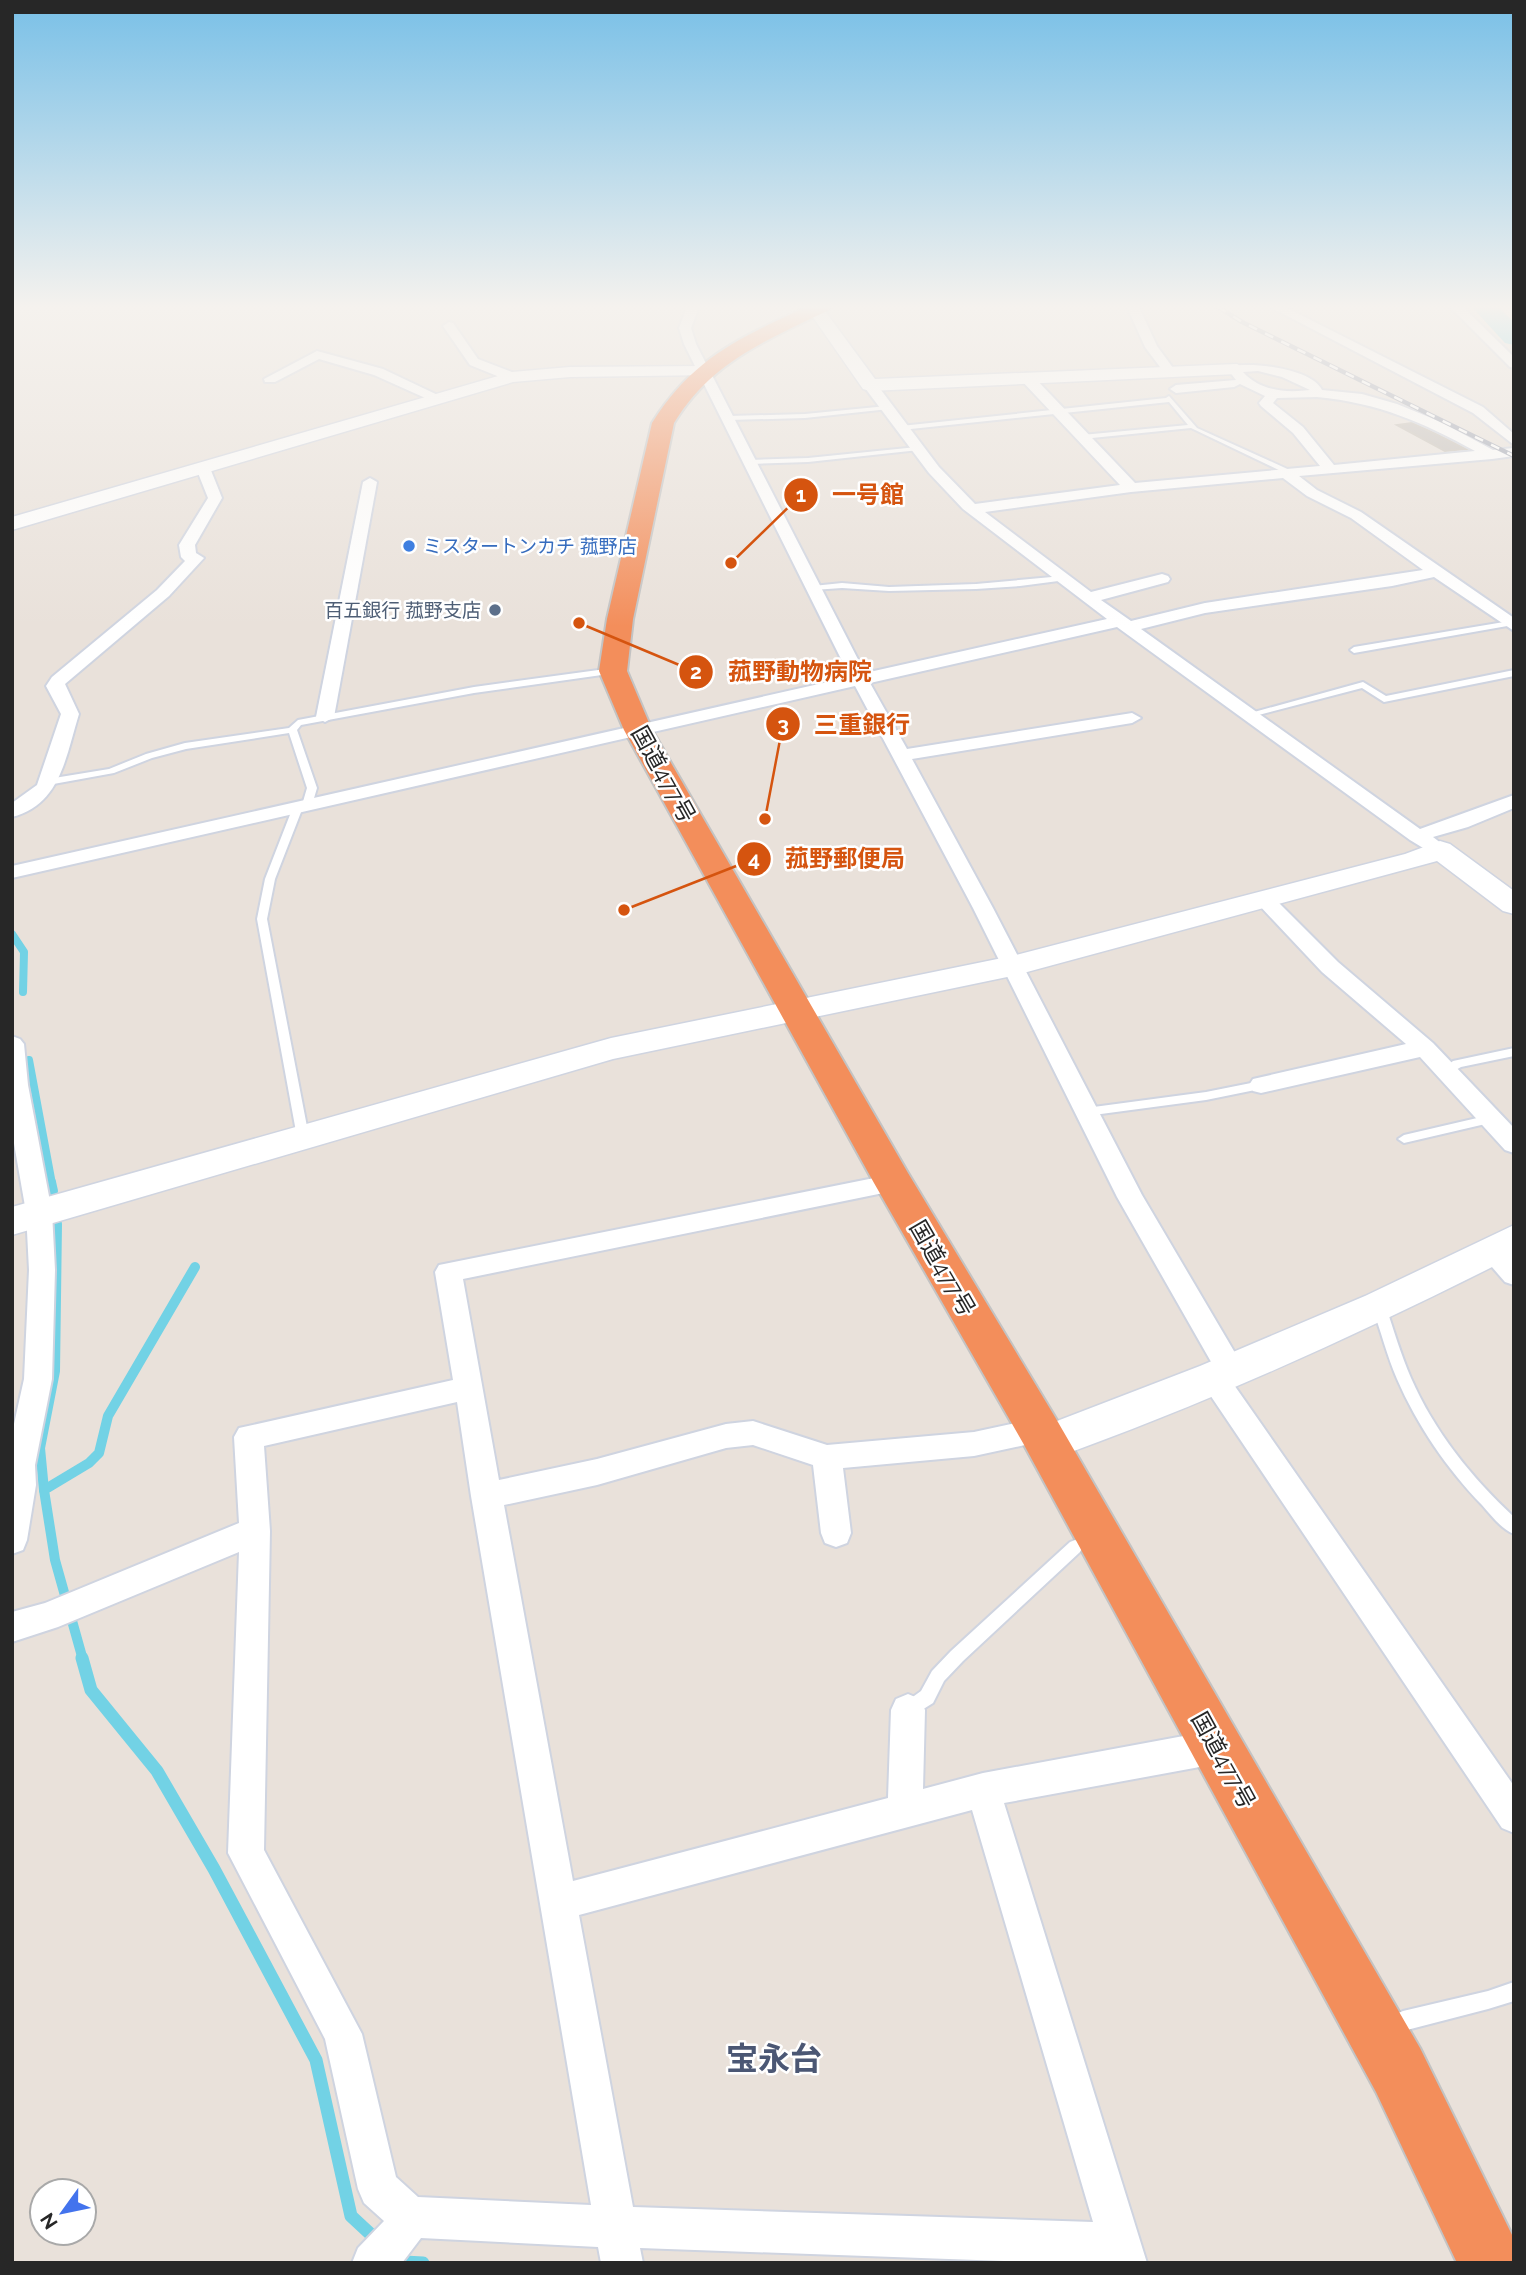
<svg xmlns="http://www.w3.org/2000/svg" width="1526" height="2275" font-family="Raleway,'Noto Sans JP',sans-serif">
<style>
.lines{fill:none;stroke-linecap:round;stroke-linejoin:round}
.stream-far2{stroke:#72d2e5;stroke-width:8}
.stream-far1{stroke:#72d2e5;stroke-width:10}
.stream{stroke:#72d2e5;stroke-width:13}
.river{fill:#72d2e5;fill-rule:evenodd}
.building{fill:#c1bbb6;stroke:#c4bdb4;stroke-width:2}
.lane-casing{stroke:#cfd4e0;stroke-width:4}
.street-casing{stroke:#cfd4e0;stroke-width:4}
.secondary-casing{stroke:#cfd4e0;stroke-width:3}
.highway-casing{stroke:#c3c3c3;stroke-width:4}
.lane{fill:#fff;fill-rule:evenodd}
.street{fill:#fff;fill-rule:evenodd}
.secondary{fill:#fff;fill-rule:evenodd}
.highway{fill:#f38e5b;fill-rule:evenodd}
.rail-casing{stroke:#9da2b1;stroke-width:4.5}
.rail{stroke:#fff;stroke-width:2.5;stroke-dasharray:9;stroke-linecap:butt}
.shop-dot{fill:#3f7fe0;stroke:#fff;stroke-width:2.5}
.service-dot{fill:#5c6f8a;stroke:#fff;stroke-width:2.5}
.labels{text-anchor:middle;dominant-baseline:central;stroke-width:5;stroke-linejoin:round;paint-order:stroke}
.far-shop-label{font-size:19px;fill:#366cbe;stroke:#fff;text-anchor:start}
.far-service-label{font-size:19px;fill:#4e5e75;stroke:#fff;text-anchor:end}
.street-label{font-size:23px;fill:#272727;stroke:#fff}
.near-quarter-label{font-size:32px;font-weight:bold;fill:#4b5774;stroke:#fff}
.leader{fill:none;stroke:#d5540f;stroke-width:2.5}
.callout-dot{fill:#d5540f;stroke:#fff;stroke-width:2.5}
.mark-label{font-size:21px;text-anchor:middle;font-weight:bold;fill:#fff}
.callout-label{font-size:24px;text-anchor:middle;font-weight:bold;fill:#d5540f;stroke:#fff;stroke-width:5;stroke-linejoin:round;paint-order:stroke}
</style>
<rect width="100%" height="100%" fill="#e9e1da"/>
<g class="lines">
<g class="stream-far2">
<polyline points="12,934 24,952 23,992"/>
<polyline points="29,1060 52,1184"/>
</g>
<g class="stream-far1">
<polyline points="51,1182 53,1191"/>
<polyline points="44,1490 40,1448 55,1371 57,1224"/>
<polyline points="83,1660 55,1560 44,1490 89,1463 99,1453 108,1416 195,1267"/>
</g>
<g class="stream">
<polyline points="82,1658 91,1690 157,1771 214,1869 316,2060 351,2216 379,2242"/>
<polyline points="395,2255 404,2262 423,2263"/>
</g>
<polygon class="river" points="1472,307 1498,307 1514,322 1514,345 1505,343"/>
</g>
<polygon class="building" points="1412,423 1436,434 1466,449 1445,451 1397,425"/>
<g class="lines">
<g class="lane-casing">
<g id="lane">
<polygon points="1169,396 1197,428 1294,472 1287,474 1191,428 1082,439 1079,437 1082,435 1188,425 1169,402 901,430 898,428 901,426 1166,398"/>
<polygon points="887,406 889,407 889,409 805,418 729,420 726,418 729,416 805,414"/>
<polygon points="917,447 919,448 919,450 808,462 751,464 747,462 751,460 808,458"/>
<polygon points="1063,576 1067,578 1066,580 1020,586 976,589 889,591 842,588 813,590 809,588 813,586 842,583 889,587 976,584"/>
<polygon points="1510,621 1514,622 1513,625 1354,653 1350,650 1354,647"/>
<polygon points="613,668 616,669 616,673 474,693 301,725 297,730 317,788 312,805 307,808 302,805 307,788 289,733 186,749 152,758 114,773 48,785 43,782 48,779 109,769 146,754 185,743 289,728 298,720 474,687"/>
<polygon points="1514,670 1514,676 1384,702 1362,688 1251,717 1247,714 1363,682 1386,696"/>
<polygon points="298,804 303,807 275,879 267,919 309,1137 303,1141 297,1137 257,919 265,879 293,807"/>
<polygon points="1514,1048 1514,1056 1461,1067 1447,1075 1441,1071 1453,1061"/>
<polygon points="1261,1081 1267,1085 1265,1088 1206,1100 1086,1116 1080,1112 1086,1108 1206,1092"/>
<polygon points="1490,1115 1496,1119 1494,1122 1404,1143 1398,1139 1404,1135"/>
<path d="M1379 1302 1384 1303 1386 1307C1394 1331 1401 1355 1411 1378 1434 1431 1472 1478 1514 1517V1534C1501 1529 1491 1515 1482 1505 1447 1469 1417 1425 1397 1379 1387 1356 1381 1331 1372 1307L1374 1303Z"/>
<polygon points="1075,1540 1080,1542 1083,1547 1080,1552 963,1661 944,1681 933,1703 909,1718 903,1716 901,1710 903,1704 921,1691 932,1671 951,1651 1070,1542"/>
<polygon points="1514,1982 1514,2001 1488,2009 1403,2031 1396,2028 1393,2021 1396,2014 1403,2011 1488,1991"/>
</g>
</g>
<g class="street-casing">
<g id="street">
<path d="M687 307H699L691 328 696 344 865 673 1107 619 963 509 929 473 865 388V382H875L939 467 975 504 1120 485 1021 380 1020 377 1026 373 1031 374 1135 483 1320 466 1293 433 1261 406 1259 403 1265 396 1240 384 1234 387 1176 393 1170 389 1176 385 1236 380 1229 371 1233 366C1254 362 1312 369 1322 390L1362 394 1397 404 1441 422 1493 450 1514 448V456L1492 459 1299 476 1317 490 1361 512 1514 618V631L1434 577 1392 586 1205 613 1141 629 1420 829 1514 795V808L1468 827 1433 837 1450 850 1447 854H1433L1410 840 1117 627 870 683 907 749 1132 713 1141 718 1132 723 912 759 993 908 1142 1195 1241 1363 1245 1371 1241 1379 1232 1382 1514 1786V1833L1502 1828 1204 1386 1200 1378 1204 1370 1214 1367 1117 1197 973 908 855 686 12 878V866L850 677 684 344 679 328ZM1258 371 1282 377 1310 390C1286 393 1260 391 1243 372ZM1317 397C1379 403 1422 422 1475 451L1334 465 1303 427 1273 403 1277 398ZM1283 478 1307 496 1351 518 1423 570 1205 603 1131 621 1101 600 1168 582 1170 579 1168 576 1162 574 1091 592 985 512 1131 492Z"/>
<polygon points="1127,307 1139,307 1157,346 1176,372 1174,375 1166,375 1145,347"/>
<polygon points="1270,307 1285,307 1483,407 1514,434 1514,445 1473,413"/>
<polygon points="1450,307 1463,307 1514,357 1514,368 1510,367"/>
<polygon points="449,322 453,323 478,359 517,374 517,380 507,380 470,365 443,326"/>
<polygon points="317,351 383,369 444,398 437,402 432,401 374,375 319,359 275,382 265,382 264,379"/>
<path d="M203 464 210 468 222 498 195 545 196 553 204 558 169 596 65 684 79 714C66 755 61 805 12 817V803L37 785 61 714 46 686 52 677 157 590 185 561 181 557 179 545 208 498 196 468Z"/>
<polygon points="370,478 377,482 334,717 325,722 316,717 363,482"/>
<polygon points="1265,894 1272,896 1338,962 1433,1043 1514,1128 1514,1153 1505,1150 1420,1057 1261,1093 1253,1091 1249,1085 1253,1079 1406,1044 1322,972 1258,904 1255,900 1258,896"/>
<polygon points="12,1036 20,1039 24,1044 28,1085 52,1212 55,1270 52,1379 35,1465 36,1485 27,1540 23,1550 12,1554 12,1433 24,1379 29,1270 26,1212 12,1132"/>
<path d="M894 1174 903 1177 907 1183 903 1189 463 1279 499 1480 597 1459 726 1424 753 1421 827 1445 974 1432 1039 1418 1049 1421 1054 1430 1049 1439 1039 1442 974 1456 843 1468 851 1533 847 1543 836 1547 825 1543 821 1533 813 1465 753 1445 726 1448 597 1485 504 1505 573 1881 888 1798 891 1710 896 1699 908 1694 920 1699 925 1710 923 1789 983 1773 1216 1730 1228 1735 1233 1747 1228 1759 1216 1764 1004 1803 1147 2263H1060L640 2248 643 2263H601L598 2247 421 2238 402 2263H352L358 2248 384 2221 364 2203 358 2189 325 2039 228 1853 239 1552 58 1627 12 1642V1612L45 1603 239 1523 234 1437 239 1428 453 1380 435 1272 439 1265ZM457 1402 471 1496 591 2205 418 2197 396 2177 362 2034 264 1850 270 1531 264 1446ZM972 1810 1093 2222 633 2207 579 1915Z"/>
<polygon points="1491,1241 1500,1244 1514,1258 1514,1285 1505,1282 1478,1251 1482,1244"/>
</g>
</g>
<g class="secondary-casing">
<g id="secondary">
<polygon points="810,307 822,307 875,379 1237,364 1246,369 1237,374 870,391 863,389 808,310"/>
<polygon points="705,366 714,371 711,375 570,377 513,382 12,530 12,517 512,372 570,367"/>
<polygon points="1440,841 1450,844 1514,891 1514,914 1503,911 1437,861 1012,976 613,1059 12,1235 12,1207 611,1038 1012,956 1405,854"/>
<path d="M1514 1225V1256C1362 1333 1207 1404 1046 1461L1031 1455 1025 1443 1031 1431 1200 1366 1365 1296Z"/>
</g>
</g>
<g class="highway-casing">
<path id="highway" d="M806 307H830L827 311C765 341 711 362 674 423L633 619 627 671 652 730 908 1173 1055 1417 1420 2048 1514 2239V2263H1457L1376 2092 1023 1443 874 1183 624 730 599 671 607 619 652 423C694 357 738 339 806 307Z"/>
</g>
<use href="#lane" class="lane"/>
<use href="#street" class="street"/>
<use href="#secondary" class="secondary"/>
<use href="#highway" class="highway"/>
<g class="rail-casing">
<polyline id="rail" points="1218,307 1242,322 1514,456"/>
</g>
<use href="#rail" class="rail"/>
</g>
<linearGradient id="sky" x2="0" y2="1"><stop stop-color="#79c0e7"/><stop offset="0.49" stop-color="#f5f2ee"/><stop offset="1" stop-color="#f5f2ee" stop-opacity="0"/></linearGradient>
<rect width="1526" height="626" fill="url(#sky)"/>
<circle class="shop-dot" cx="409" cy="546" r="7"/>
<circle class="service-dot" cx="495" cy="610" r="7"/>
<g class="labels">
<g class="far-shop-label">
<text x="423" y="546">ミスタートンカチ 菰野店</text>
</g>
<g class="far-service-label">
<text x="481" y="610">百五銀行 菰野支店</text>
</g>
<g class="street-label">
<text transform="translate(664 774) rotate(61)">国道477号</text>
<text transform="translate(943 1268) rotate(60)">国道477号</text>
<text transform="translate(1224 1760) rotate(61)">国道477号</text>
</g>
<g class="near-quarter-label">
<text x="774" y="2058">宝永台</text>
</g>
</g>
<path class="leader" d="M731 563L801 495M579 623L696 672M765 819L783 724M624 910L754 859"/>
<g class="callout-dot">
<circle cx="731" cy="563" r="7"/>
<circle cx="579" cy="623" r="7"/>
<circle cx="765" cy="819" r="7"/>
<circle cx="624" cy="910" r="7"/>
<circle cx="801" cy="495" r="18"/>
<circle cx="696" cy="672" r="18"/>
<circle cx="783" cy="724" r="18"/>
<circle cx="754" cy="859" r="18"/>
</g>
<g class="mark-label">
<text x="801" y="502">1</text>
<text x="696" y="679">2</text>
<text x="783" y="732">3</text>
<text x="754" y="866">4</text>
</g>
<g class="callout-label">
<text x="868" y="503">一号館</text>
<text x="800" y="680">菰野動物病院</text>
<text x="862" y="733">三重銀行</text>
<text x="845" y="867">菰野郵便局</text>
</g>
<rect width="1526" height="2275" fill="none" stroke="#272727" stroke-width="28"/>
<g transform="translate(63 2212) rotate(237)"><circle r="33" fill="#ffffff" stroke="#a9a9a9" stroke-width="2"/>
<path d="M0-5L12 26L0 18L-12 26Z" fill="#4373ed"/>
<text y="-10" font-size="19" font-weight="bold" text-anchor="middle" fill="#272727">N</text>
</g>
</svg>
